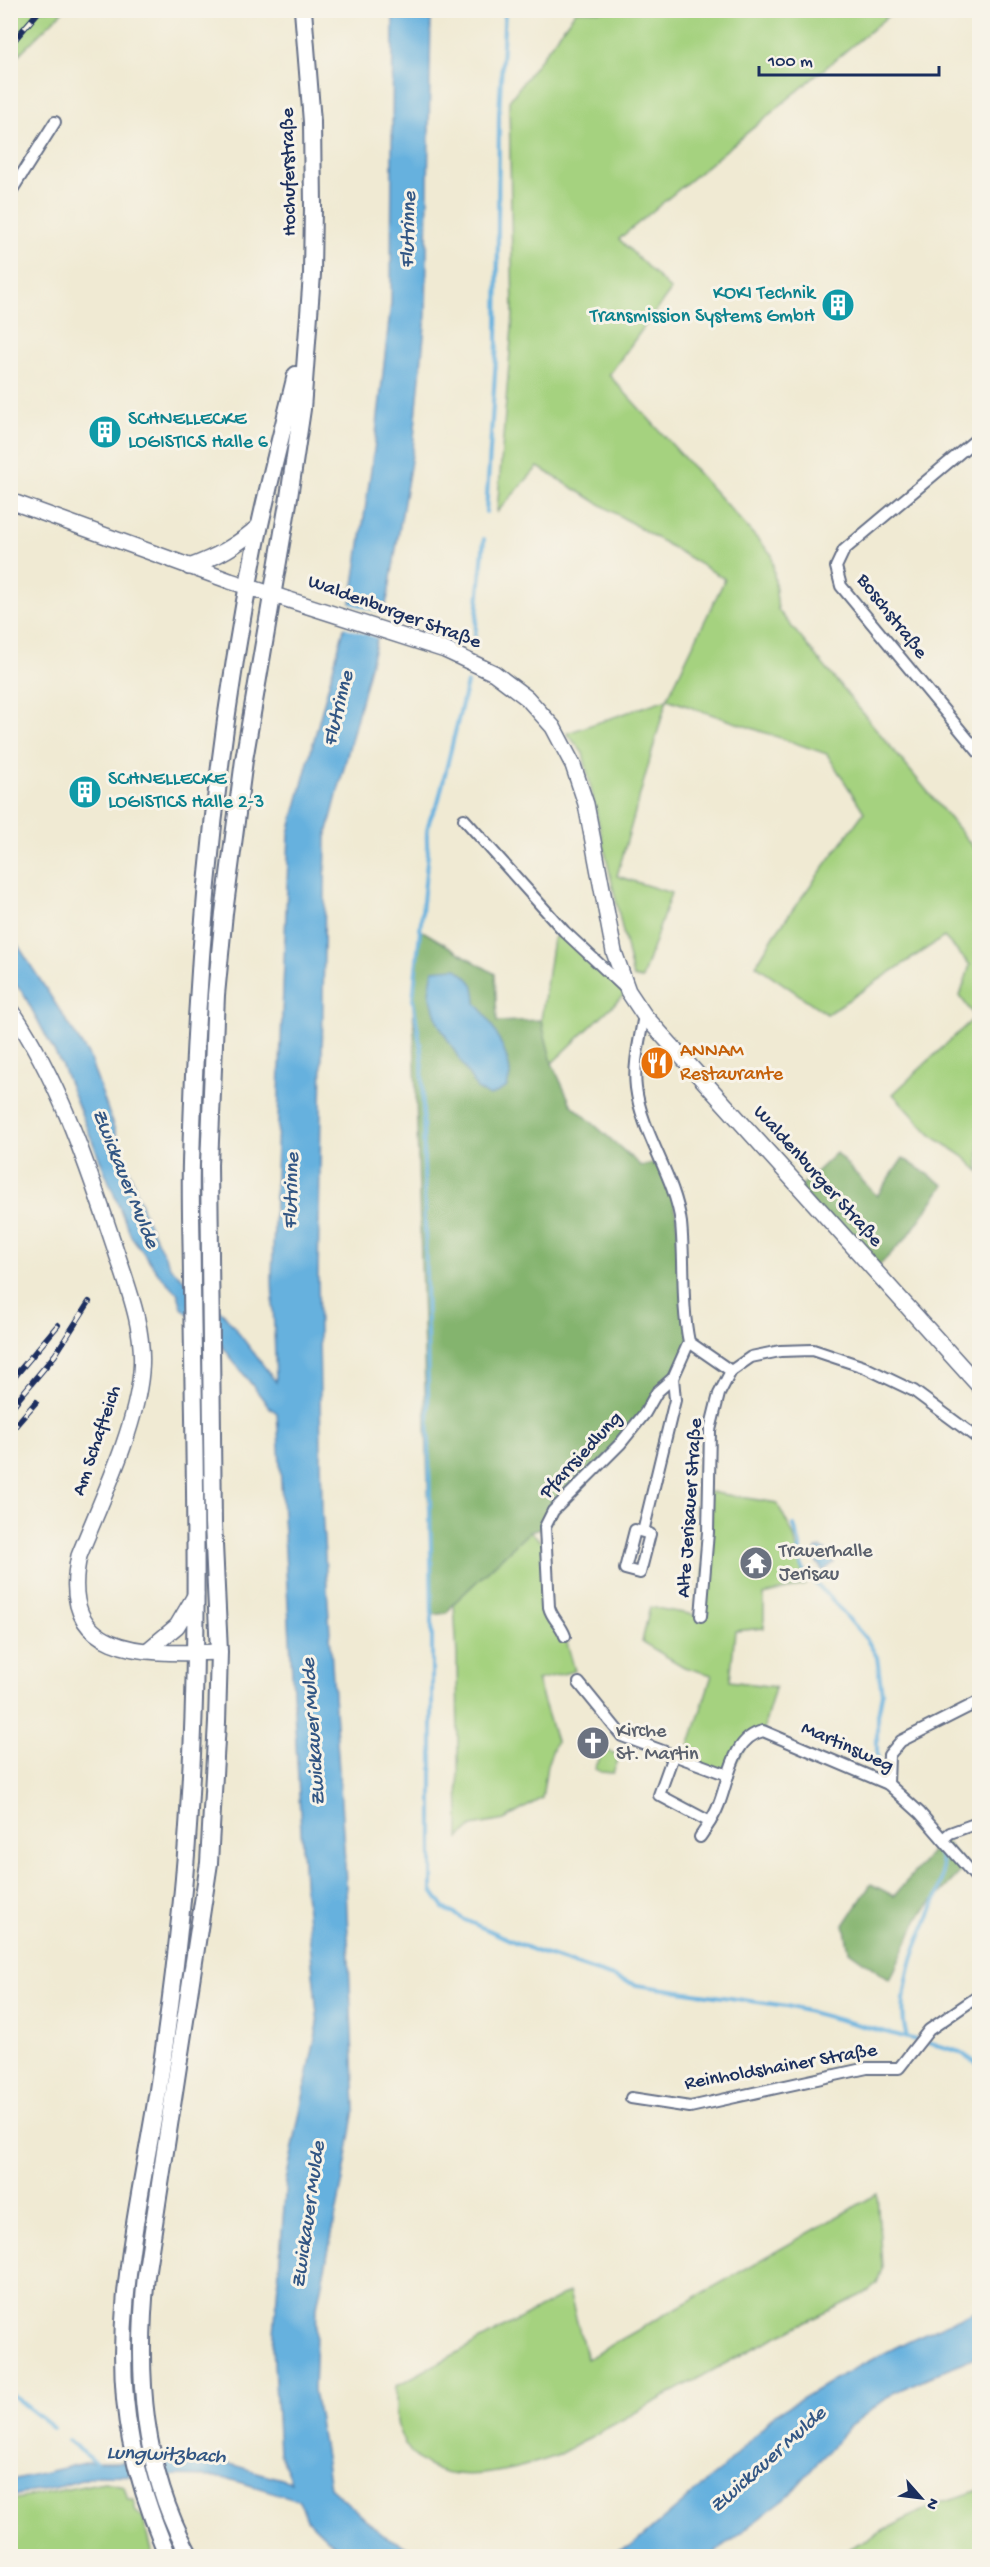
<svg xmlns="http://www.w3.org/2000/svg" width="990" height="2567" font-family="'Gochi Hand',sans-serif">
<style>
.green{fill:#a5d27f;stroke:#60806e;stroke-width:1.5}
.forest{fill:#84b46e;stroke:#507266;stroke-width:1.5}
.water{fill:#66b1de;stroke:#40709e;stroke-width:1.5}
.pier{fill:#f0ead3}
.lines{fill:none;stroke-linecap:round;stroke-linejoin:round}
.stream{stroke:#66b1de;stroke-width:4}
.street-casing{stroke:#667087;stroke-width:14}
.secondary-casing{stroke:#667087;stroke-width:18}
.primary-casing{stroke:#667087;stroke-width:20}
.street{stroke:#fff;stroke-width:10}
.secondary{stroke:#fff;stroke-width:15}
.primary{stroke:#fff;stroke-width:16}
.rail-casing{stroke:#1b2f5e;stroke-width:6}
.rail{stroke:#f7f3e8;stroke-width:4;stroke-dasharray:11;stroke-linecap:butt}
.labels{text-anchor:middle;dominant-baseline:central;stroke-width:6;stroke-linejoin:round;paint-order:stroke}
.street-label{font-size:20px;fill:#1b2f5e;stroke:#f7f3e8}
.culture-label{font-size:20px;fill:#0d838f;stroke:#f7f3e8;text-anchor:start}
.food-label{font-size:20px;fill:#c56008;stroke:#f7f3e8;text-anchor:start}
.worship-label{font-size:20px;fill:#5b616d;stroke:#f7f3e8;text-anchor:start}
.water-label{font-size:21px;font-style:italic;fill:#325684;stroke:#f7f3e8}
</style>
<rect width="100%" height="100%" fill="#f7f3e8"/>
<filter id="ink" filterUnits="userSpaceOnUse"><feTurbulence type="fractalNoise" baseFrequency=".0167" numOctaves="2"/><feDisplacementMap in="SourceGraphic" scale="12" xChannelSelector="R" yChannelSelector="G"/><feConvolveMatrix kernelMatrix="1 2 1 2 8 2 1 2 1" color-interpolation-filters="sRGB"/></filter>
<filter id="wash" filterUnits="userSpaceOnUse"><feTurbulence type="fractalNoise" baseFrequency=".008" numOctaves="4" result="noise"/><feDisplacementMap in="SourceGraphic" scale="24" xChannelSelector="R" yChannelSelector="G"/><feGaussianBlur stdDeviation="1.35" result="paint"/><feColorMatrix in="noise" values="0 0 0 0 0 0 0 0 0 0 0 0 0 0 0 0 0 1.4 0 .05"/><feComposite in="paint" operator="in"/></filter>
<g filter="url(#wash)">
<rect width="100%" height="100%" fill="#f0ead3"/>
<g class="green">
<polygon points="11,10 63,10 63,11 11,62"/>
<polygon points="576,11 894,11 619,239 671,290 609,375 772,555 778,610 979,854 979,1171 963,1156 931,1135 893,1094 975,1017 960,996 970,965 944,937 827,1014 756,965 775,934 864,812 827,754 667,699 617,876 671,893 642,979 633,977 583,753 567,733 667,699 725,579 538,467 497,512 513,315 509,101"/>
<polygon points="564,931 628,991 552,1063 541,1020 553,939"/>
<polygon points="709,1492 777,1503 794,1536 805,1585 764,1595 764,1628 735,1631 730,1681 775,1687 763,1731 753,1733 728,1775 685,1759 712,1675 684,1667 642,1642 650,1607 701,1616"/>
<path d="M530 1531 543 1543C545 1575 541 1608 559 1636H565L575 1671 537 1680 556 1741 547 1765 542 1798 504 1820 472 1826 459 1838 457 1656 454 1603Z"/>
<polygon points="604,1749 620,1756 613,1773 601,1772 595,1769"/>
<path d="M877 2194 882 2268 877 2284 867 2292 750 2350 554 2457C507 2472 427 2496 401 2436 395 2422 396 2402 396 2386L569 2292 587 2359Z"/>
<polygon points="104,2482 124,2486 128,2500 133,2500 136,2512 143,2517 152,2556 11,2556 11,2500"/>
<polygon points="979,2490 979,2556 839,2556 850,2548 933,2505"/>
</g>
<g class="forest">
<polygon points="421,930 495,974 497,1022 541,1020 552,1063 571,1104 641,1166 661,1161 674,1195 689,1342 673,1378 545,1527 530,1531 454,1603 447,1613 432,1615 413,999"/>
<polygon points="836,1153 877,1196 903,1158 944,1185 909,1235 874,1271 799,1188"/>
<polygon points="943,1839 966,1866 919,1916 890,1980 849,1951 844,1925 871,1884 894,1896"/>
</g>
<g class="water">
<polygon points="393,11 431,11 426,315 413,449 388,596 326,838 318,1276 322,1510 345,1863 355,2109 343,2180 317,2307 314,2390 330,2487 383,2535 423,2556 346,2556 307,2519 299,2500 223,2477 98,2475 58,2487 11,2496 11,2480 89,2462 223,2462 291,2482 279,2452 273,2346 286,2181 318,2024 304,1882 277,1413 269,1407 222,1346 182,1308 178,1294 159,1274 131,1236 61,1064 23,993 11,979 10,933 89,1056 146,1219 171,1268 224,1314 276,1382 272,1277 289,833 352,598 375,443 391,303"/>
<path d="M456 968C472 981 475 982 476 1003 489 1017 509 1054 510 1074 510 1078 508 1083 506 1088L490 1096 477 1089 438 1023 429 992 433 970Z"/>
<polygon points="821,1548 830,1553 834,1563 823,1571 813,1557 816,1549"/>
<polygon points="979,2309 979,2355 895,2392 850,2426 789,2495 711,2556 607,2556 633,2545 724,2467 775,2414 838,2377 910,2340"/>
</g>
<polygon class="pier" points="348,603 386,615 380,639 341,626"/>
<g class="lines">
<g class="stream">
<polyline points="486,512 497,342 499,114 505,10"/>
<polyline points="475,636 484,539"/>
<path d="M467 683 438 803C427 821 425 832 428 853L413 999 422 1056 432 1615V1891L444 1908 465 1920 535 1951 637 1985 787 2006 916 2040"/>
<polyline points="794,1525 800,1546 800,1562 806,1575 827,1594 867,1640 877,1657 882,1694 877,1720 877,1756 882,1775"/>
<path d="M890 1796C901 1809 932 1838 938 1851 953 1881 922 1926 913 1956 906 1980 899 2014 907 2037"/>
<polyline points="929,2043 960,2052 980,2066"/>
<polyline points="10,2393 54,2428"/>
<polyline points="68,2440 100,2466"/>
</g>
</g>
</g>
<g filter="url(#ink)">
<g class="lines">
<g class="street-casing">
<g id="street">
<polyline points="10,193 55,122"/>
<polyline points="980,436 844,550 836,567 841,586 980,754"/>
<polyline points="464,819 564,931 626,989"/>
<path d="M644 1015C640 1039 633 1064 636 1088 642 1135 675 1176 681 1223 685 1263 681 1303 689 1342L731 1371"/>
<polyline points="643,1532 635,1530 625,1569 640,1573 650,1534 643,1532 675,1400 673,1378"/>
<polyline points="701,1616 708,1532 710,1430 719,1394 731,1371 751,1357 780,1351 813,1350 864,1367 914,1391 980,1440"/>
<path d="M565 1636C561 1624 552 1619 549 1607L545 1527 553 1511 620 1444 645 1413 657 1392 673 1378 689 1342"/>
<polyline points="579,1683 622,1736 728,1775"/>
<polyline points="673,1756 659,1795 710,1822"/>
<polyline points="888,1784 889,1755 901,1741 980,1701"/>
<path d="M700 1837C707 1827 715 1816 719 1804 729 1779 732 1738 763 1731L888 1784 920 1813 980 1882"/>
<polyline points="943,1839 950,1833 980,1822"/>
<polyline points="631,2098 690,2107 867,2068 899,2068 929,2030 980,1995"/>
</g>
</g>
<g class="secondary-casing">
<g id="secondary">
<polyline points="10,501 230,581 445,650 494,673 527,698 553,727 573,765 586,804 614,952 628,991 644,1015 980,1387"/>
<path d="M189 567C217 557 238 545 260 525"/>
<path d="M10 1008C60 1081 87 1165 115 1248 128 1288 145 1329 141 1372 136 1429 101 1501 79 1556 57 1659 146 1654 219 1652"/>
<polyline points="147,1651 177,1626 196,1594"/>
</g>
</g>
<g class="primary-casing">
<g id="primary">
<path d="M168 2556C152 2519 139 2481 131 2441 108 2325 140 2204 158 2090 173 1991 185 1893 190 1793 200 1624 194 1454 192 1285 192 1244 190 1203 191 1163 196 957 215 750 255 548 267 489 282 433 296 375"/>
<path d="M190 2556C142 2469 136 2374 146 2276L209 1863 217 1722 219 1652 213 1523 209 1165 216 995 224 913 244 760 289 497 302 409 312 274 313 206 312 122 303 10"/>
</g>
</g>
<use href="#street" class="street"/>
<use href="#secondary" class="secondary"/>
<use href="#primary" class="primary"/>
<g class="rail-casing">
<g id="rail">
<polyline points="10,45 40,10"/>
<polyline points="10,1382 58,1325"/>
<polyline points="10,1409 55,1355 89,1302"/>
<polyline points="10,1432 36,1402"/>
</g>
</g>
<use href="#rail" class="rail"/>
</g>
</g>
<defs>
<g id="building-disc" transform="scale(1.725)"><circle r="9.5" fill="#0f9aa8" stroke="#f7f3e8"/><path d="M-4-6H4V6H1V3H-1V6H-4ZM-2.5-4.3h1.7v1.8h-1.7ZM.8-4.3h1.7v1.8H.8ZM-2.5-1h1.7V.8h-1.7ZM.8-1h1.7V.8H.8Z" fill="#fff"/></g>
<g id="restaurant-disc" transform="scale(1.725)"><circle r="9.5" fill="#e8710a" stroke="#f7f3e8"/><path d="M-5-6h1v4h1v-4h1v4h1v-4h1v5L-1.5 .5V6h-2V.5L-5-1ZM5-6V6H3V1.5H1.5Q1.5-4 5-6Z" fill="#fff"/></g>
<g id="temple-disc" transform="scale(1.725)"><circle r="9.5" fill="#6b7280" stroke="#f7f3e8"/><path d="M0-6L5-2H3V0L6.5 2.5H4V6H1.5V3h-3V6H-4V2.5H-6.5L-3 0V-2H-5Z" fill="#fff"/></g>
<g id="church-disc" transform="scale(1.725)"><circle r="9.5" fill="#6b7280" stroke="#f7f3e8"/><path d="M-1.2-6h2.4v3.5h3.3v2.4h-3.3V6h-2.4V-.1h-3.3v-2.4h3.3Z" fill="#fff"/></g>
</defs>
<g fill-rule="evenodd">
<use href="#building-disc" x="838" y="305"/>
<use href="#building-disc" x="105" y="432"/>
<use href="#building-disc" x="85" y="792"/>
<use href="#restaurant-disc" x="657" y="1063"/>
<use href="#temple-disc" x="756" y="1563"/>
<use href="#church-disc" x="593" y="1743"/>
</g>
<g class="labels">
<g class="street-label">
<text transform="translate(290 172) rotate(-91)">Hochuferstraße</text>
<text transform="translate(394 613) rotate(20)">Waldenburger Straße</text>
<text transform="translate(891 617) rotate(52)">Boschstraße</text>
<text transform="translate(817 1177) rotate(48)">Waldenburger Straße</text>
<text transform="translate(98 1441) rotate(-71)">Am Schafteich</text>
<text transform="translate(582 1456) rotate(-47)">Pfarrsiedlung</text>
<text transform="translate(691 1508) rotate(-86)">Alte Jerisauer Straße</text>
<text transform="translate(847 1748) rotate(24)">Martinsweg</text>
<text transform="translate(781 2068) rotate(-10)">Reinholdshainer Straße</text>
</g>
<g class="culture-label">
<text x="815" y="294" text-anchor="end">KOKI Technik<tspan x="815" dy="23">Transmission Systems GmbH</tspan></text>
<text x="128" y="420">SCHNELLECKE<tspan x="128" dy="23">LOGISTICS Halle 6</tspan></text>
<text x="108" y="780">SCHNELLECKE<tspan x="108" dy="23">LOGISTICS Halle 2-3</tspan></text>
</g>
<g class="food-label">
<text x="680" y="1052">ANNAM<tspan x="680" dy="23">Restaurante</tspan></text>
</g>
<g class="worship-label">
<text x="779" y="1552">Trauerhalle<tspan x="779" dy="23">Jerisau</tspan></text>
<text x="616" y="1732">Kirche<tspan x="616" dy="23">St. Martin</tspan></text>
</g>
<g class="water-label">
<text transform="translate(410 230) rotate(-88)">Flutrinne</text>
<text transform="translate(340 709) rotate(-76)">Flutrinne</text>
<text transform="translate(124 1179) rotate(68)">Zwickauer Mulde</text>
<text transform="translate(293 1191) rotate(-88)">Flutrinne</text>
<text transform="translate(315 1732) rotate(-94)">Zwickauer Mulde</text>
<text transform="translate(310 2215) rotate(-82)">Zwickauer Mulde</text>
<text transform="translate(166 2456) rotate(2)">Lungwitzbach</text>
<text transform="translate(769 2461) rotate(-42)">Zwickauer Mulde</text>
</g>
</g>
<rect width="990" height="2567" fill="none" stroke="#f7f3e8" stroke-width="36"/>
<g transform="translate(921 2498) rotate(118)" stroke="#f7f3e8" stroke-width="4.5" paint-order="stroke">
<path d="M0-4.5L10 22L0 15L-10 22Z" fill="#1b2f5e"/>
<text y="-9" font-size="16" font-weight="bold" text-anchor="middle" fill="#1b2f5e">N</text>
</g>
<path d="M759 66v9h180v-9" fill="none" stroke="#1b2f5e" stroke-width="3"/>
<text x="768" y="66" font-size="18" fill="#1b2f5e" stroke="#f7f3e8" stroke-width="4.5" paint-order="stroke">100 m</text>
</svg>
